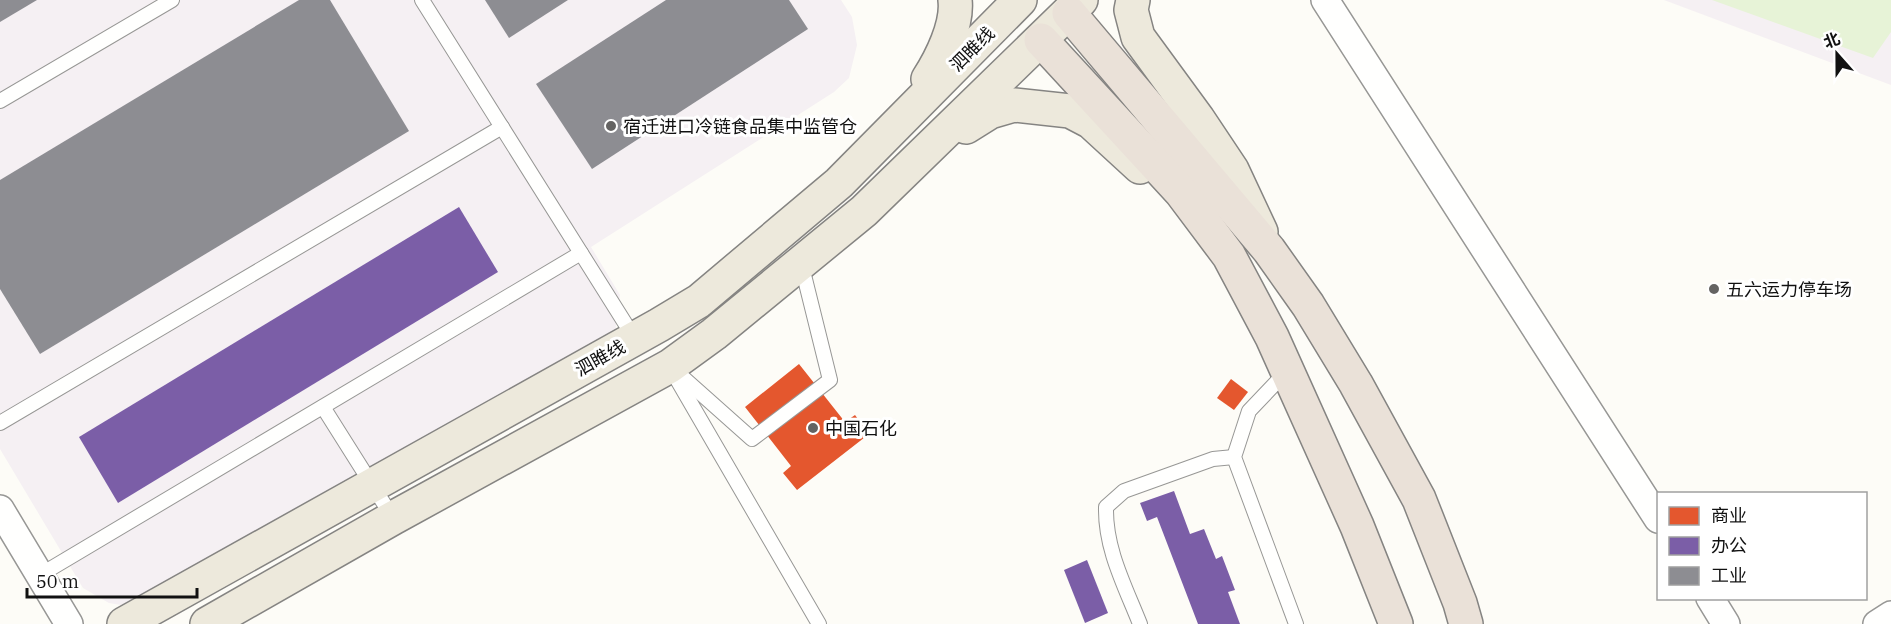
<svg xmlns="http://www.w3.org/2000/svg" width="1891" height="624" font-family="'IBM Plex Serif','Noto Sans SC',serif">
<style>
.industrial{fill:#f5f0f3}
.green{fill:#e7f3d7}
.shops{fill:#e4572e}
.offices{fill:#7b5ea7}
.industry{fill:#8d8d92}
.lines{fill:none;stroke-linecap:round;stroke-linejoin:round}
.lane-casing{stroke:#979795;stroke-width:16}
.street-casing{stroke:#979795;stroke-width:30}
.primary-casing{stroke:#858482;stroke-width:36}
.highway-casing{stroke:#858482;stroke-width:36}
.lane{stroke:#fffffe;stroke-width:14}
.street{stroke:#fffffe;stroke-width:27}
.primary{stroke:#ede9dc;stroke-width:33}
.highway{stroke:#eae1d8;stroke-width:33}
.poi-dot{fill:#646362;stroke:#fff;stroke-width:2}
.labels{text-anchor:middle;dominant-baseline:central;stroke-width:6;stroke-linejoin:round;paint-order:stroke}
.street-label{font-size:18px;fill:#111;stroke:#fff}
.poi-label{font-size:18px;fill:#111;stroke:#fff;text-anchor:start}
</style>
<rect width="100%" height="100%" fill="#fdfcf7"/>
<g class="industrial">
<polygon points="0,0 841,0 852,17 857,45 849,78 834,92 591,247 620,295 614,341 133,607 109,603 83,588 0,449"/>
<polygon points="1664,0 1891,0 1891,85"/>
</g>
<polygon class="green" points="1712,0 1891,0 1891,32 1873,58"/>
<g class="shops">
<polygon points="799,364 845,422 855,415 869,434 797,490 783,473 791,466 745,407"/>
<polygon points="1231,379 1248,392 1234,410 1217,398"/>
</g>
<g class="offices">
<polygon points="459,207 498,272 118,503 79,437"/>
<polygon points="1174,491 1190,534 1204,529 1216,559 1222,556 1235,590 1228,592 1240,624 1198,624 1157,517 1147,521 1140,503"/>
<polygon points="1087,560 1108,613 1085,623 1064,570"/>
</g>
<g class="industry">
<polygon points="0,0 37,0 0,22"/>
<polygon points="299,0 330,0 409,131 40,354 0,289 0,180"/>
<polygon points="485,0 568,0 509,38"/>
<polygon points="666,0 789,0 808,29 592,169 536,84"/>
</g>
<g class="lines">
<g class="lane-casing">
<g id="lane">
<polyline points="422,0 635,339"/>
<polyline points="0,101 172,0"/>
<polyline points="670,366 752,439 830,380 801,263"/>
<polyline points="1287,371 1249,411 1234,457 1296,624"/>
<polyline points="675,376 819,624"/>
<polyline points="323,407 393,518"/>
<polyline points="0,423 502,127"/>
<polyline points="40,575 581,253"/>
<path d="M1140 624C1125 586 1105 549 1106 507L1124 491 1213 459 1234 457"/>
</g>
</g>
<g class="street-casing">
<g id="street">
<polyline points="1325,0 1658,519"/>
<polyline points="0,509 69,624"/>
<polyline points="1710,598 1726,624"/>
<polyline points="1877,624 1891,615"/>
</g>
</g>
<g class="primary-casing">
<g id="primary">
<polyline points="1133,0 1131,10 1138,37 1198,119 1232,170 1261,232"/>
<path d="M928 79C941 59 958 25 955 0"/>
<polyline points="966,127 990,112 1014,105 1070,111 1091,122 1140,167"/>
<polyline points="124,624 659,325 699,301 839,183 1020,0"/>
<polyline points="207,624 393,518 670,366 714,334 864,211 1081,0"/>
</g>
</g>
<g class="highway-casing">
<g id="highway">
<polyline points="1069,13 1269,250 1308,305 1356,384 1419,499 1460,603 1466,624"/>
<polyline points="1041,40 1181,192 1229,256 1272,337 1357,526 1396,624"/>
</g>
</g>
<use href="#lane" class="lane"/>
<use href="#street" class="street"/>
<use href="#primary" class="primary"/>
<use href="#highway" class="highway"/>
</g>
<g class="poi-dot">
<circle cx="611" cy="126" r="6"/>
<circle cx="1714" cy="289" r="6"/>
<circle cx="813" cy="428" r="6"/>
</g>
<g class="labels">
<g class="street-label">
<text transform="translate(972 49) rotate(-45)">泗睢线</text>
<text transform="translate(600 358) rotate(-29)">泗睢线</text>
</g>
<g class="poi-label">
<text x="623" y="126">宿迁进口冷链食品集中监管仓</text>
<text x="1726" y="289">五六运力停车场</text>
<text x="825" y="428">中国石化</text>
</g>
</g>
<rect x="1657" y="492" width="210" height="108" fill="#ffffff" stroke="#a0a0a0" stroke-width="1.5"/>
<rect x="1669" y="507" width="30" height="18" fill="#e4572e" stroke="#a0a0a0" stroke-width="1.5"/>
<text x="1711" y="522" font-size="18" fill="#111111">商业</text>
<rect x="1669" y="537" width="30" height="18" fill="#7b5ea7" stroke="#a0a0a0" stroke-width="1.5"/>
<text x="1711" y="552" font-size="18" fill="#111111">办公</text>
<rect x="1669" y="567" width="30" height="18" fill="#8d8d92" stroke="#a0a0a0" stroke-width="1.5"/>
<text x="1711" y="582" font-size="18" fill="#111111">工业</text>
<g transform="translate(1837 54) rotate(339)" stroke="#ffffff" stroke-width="4.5" paint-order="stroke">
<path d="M0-4.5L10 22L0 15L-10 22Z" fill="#111111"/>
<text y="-9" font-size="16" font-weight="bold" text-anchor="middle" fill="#111111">北</text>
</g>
<path d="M27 588v9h170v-9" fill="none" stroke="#111111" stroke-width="3"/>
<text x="36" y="588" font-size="18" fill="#111111" stroke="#ffffff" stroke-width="4.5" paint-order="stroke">50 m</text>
</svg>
